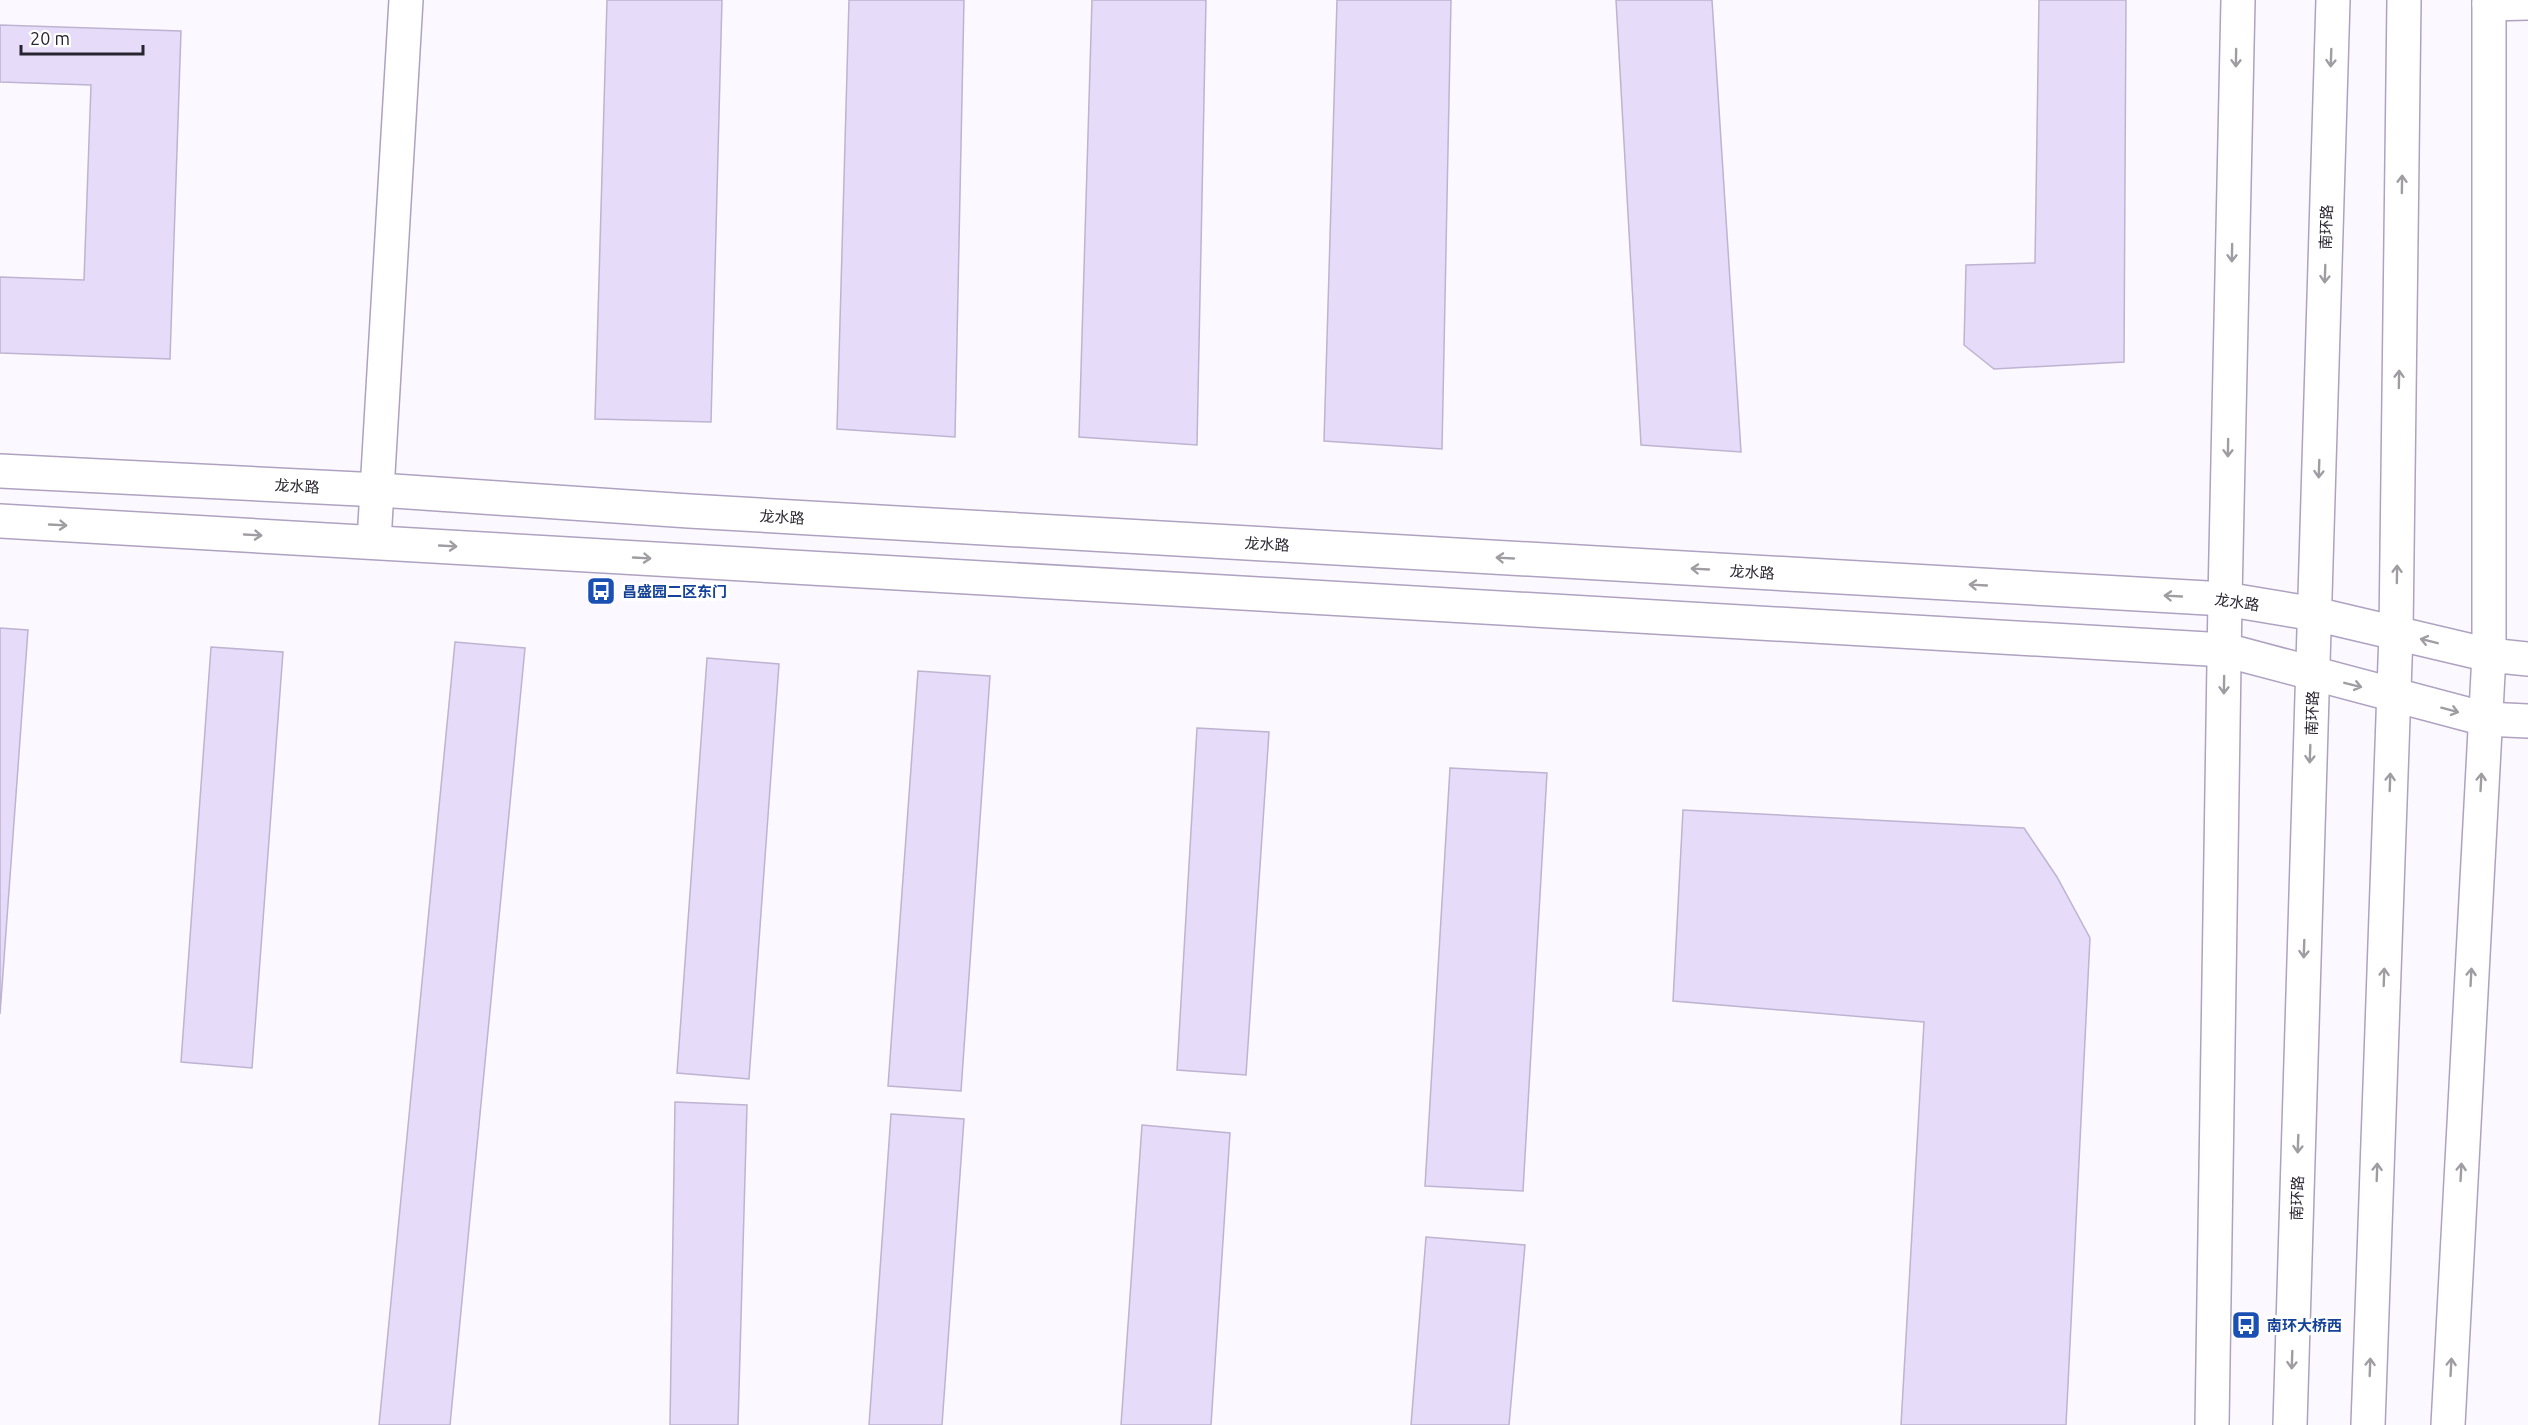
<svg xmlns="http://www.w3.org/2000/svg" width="2528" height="1425" font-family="Ubuntu,'Noto Sans SC',sans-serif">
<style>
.building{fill:#e6dbf9;stroke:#beb3d1;stroke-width:1.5}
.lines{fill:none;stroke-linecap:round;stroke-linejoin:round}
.minor-casing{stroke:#aea2c0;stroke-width:36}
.major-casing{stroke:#aea2c0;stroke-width:36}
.minor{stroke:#fff;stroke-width:33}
.major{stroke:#fff;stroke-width:33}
.oneway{stroke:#9f9da2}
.labels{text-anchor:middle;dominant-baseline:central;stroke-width:6;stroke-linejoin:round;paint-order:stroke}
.street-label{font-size:15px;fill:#292530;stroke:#fff}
.transit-label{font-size:15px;font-weight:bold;fill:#164399;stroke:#fff;text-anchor:start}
</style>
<rect width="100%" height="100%" fill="#fbf9ff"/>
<g class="building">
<polygon points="607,0 722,0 711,422 595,419"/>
<polygon points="849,0 964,0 955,437 837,429"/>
<polygon points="1092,0 1206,0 1197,445 1079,437"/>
<polygon points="1337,0 1451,0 1442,449 1324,441"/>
<polygon points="1616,0 1712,0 1741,452 1641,445"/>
<polygon points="2039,0 2126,0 2124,362 1994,369 1964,345 1966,265 2035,263"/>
<polygon points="0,25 181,31 170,359 0,353 0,277 84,280 91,85 0,82"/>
<polygon points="0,628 28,630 0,1014"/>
<polygon points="455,642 525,648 450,1425 379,1425"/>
<polygon points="211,647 283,652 252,1068 181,1062"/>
<polygon points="707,658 779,664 749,1079 677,1073"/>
<polygon points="918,671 990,676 961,1091 888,1086"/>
<polygon points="1197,728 1269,732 1246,1075 1177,1070"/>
<polygon points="1450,768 1547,773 1523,1191 1425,1186"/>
<polygon points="1683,810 2024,828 2057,877 2090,938 2066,1425 1901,1425 1924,1022 1673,1001"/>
<polygon points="675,1102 747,1105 738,1425 670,1425"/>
<polygon points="891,1114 964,1119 942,1425 869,1425"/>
<polygon points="1142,1125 1230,1133 1211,1425 1121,1425"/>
<polygon points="1426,1237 1525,1245 1509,1425 1411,1425"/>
</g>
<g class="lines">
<g class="minor-casing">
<g id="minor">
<polyline points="2489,4 2528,3"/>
<polyline points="0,471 379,490 689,511 2225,599 2315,614 2489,655 2528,659"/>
<polyline points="0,521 2225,650 2485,719 2528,721"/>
<polyline points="374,541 406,0"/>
<polyline points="2212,1425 2225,599 2238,0"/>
<polyline points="2448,1425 2489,655 2489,0"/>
</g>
</g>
<g class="major-casing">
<g id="major">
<polyline points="2290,1425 2333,0"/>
<polyline points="2368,1425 2396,633 2404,0"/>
</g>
</g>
<use href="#minor" class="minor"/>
<use href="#major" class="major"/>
</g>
<defs><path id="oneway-shaft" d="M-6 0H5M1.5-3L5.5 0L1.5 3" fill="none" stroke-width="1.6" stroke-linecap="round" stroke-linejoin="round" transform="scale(1.5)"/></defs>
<g class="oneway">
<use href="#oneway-shaft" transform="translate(2236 58) rotate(91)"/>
<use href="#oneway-shaft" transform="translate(2331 58) rotate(92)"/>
<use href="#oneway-shaft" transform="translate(2402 184) rotate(-89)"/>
<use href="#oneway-shaft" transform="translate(2232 253) rotate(91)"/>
<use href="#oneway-shaft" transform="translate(2325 274) rotate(92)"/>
<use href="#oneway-shaft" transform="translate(2399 379) rotate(-89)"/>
<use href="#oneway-shaft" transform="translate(2228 448) rotate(91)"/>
<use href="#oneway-shaft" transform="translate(2319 469) rotate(92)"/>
<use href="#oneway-shaft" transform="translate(58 525) rotate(3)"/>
<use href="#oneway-shaft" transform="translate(253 535) rotate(3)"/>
<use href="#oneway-shaft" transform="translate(448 546) rotate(3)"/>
<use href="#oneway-shaft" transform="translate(642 558) rotate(3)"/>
<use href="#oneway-shaft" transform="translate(1505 558) rotate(-177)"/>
<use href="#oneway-shaft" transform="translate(1700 569) rotate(-177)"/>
<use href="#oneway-shaft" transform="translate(2397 574) rotate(-89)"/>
<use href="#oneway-shaft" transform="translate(1978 585) rotate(-177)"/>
<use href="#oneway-shaft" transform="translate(2173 596) rotate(-177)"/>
<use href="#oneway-shaft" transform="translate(2429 641) rotate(-166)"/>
<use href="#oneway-shaft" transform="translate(2224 685) rotate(91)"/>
<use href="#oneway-shaft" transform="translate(2353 685) rotate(14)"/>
<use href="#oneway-shaft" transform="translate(2450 710) rotate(15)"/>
<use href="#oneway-shaft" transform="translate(2310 754) rotate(92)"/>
<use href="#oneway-shaft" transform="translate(2390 782) rotate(-88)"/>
<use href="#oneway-shaft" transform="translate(2481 782) rotate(-87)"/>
<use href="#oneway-shaft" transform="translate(2304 949) rotate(92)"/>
<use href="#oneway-shaft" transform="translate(2384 977) rotate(-88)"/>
<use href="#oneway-shaft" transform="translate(2471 977) rotate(-87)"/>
<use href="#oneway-shaft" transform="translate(2298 1144) rotate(92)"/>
<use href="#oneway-shaft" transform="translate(2377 1172) rotate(-88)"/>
<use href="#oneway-shaft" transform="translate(2461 1172) rotate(-87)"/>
<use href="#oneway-shaft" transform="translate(2292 1360) rotate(92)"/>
<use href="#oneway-shaft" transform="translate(2370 1367) rotate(-88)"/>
<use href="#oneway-shaft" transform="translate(2451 1367) rotate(-87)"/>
</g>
<defs>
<g id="bus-square" transform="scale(1.5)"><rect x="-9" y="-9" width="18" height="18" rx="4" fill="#1a4fb4" stroke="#fff"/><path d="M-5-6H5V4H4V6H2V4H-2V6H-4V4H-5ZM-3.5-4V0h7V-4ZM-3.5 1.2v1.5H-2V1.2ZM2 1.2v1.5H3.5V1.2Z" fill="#fff"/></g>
</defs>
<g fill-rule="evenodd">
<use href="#bus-square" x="601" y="591"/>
<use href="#bus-square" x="2246" y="1325"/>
</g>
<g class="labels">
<g class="street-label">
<text transform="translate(2326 227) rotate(-88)">南环路</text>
<text transform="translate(297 486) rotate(3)">龙水路</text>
<text transform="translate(782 517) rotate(3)">龙水路</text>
<text transform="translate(1267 544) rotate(3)">龙水路</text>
<text transform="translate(1752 572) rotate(3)">龙水路</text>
<text transform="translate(2237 602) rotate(8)">龙水路</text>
<text transform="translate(2312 713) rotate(-88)">南环路</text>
<text transform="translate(2297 1198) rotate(-88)">南环路</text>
</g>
<g class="transit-label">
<text x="622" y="591">昌盛园二区东门</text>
<text x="2267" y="1325">南环大桥西</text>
</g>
</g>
<path d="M21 45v9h122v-9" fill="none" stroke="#292530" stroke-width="3"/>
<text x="30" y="45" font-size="18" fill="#292530" stroke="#ffffff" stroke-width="4.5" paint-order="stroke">20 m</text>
</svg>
